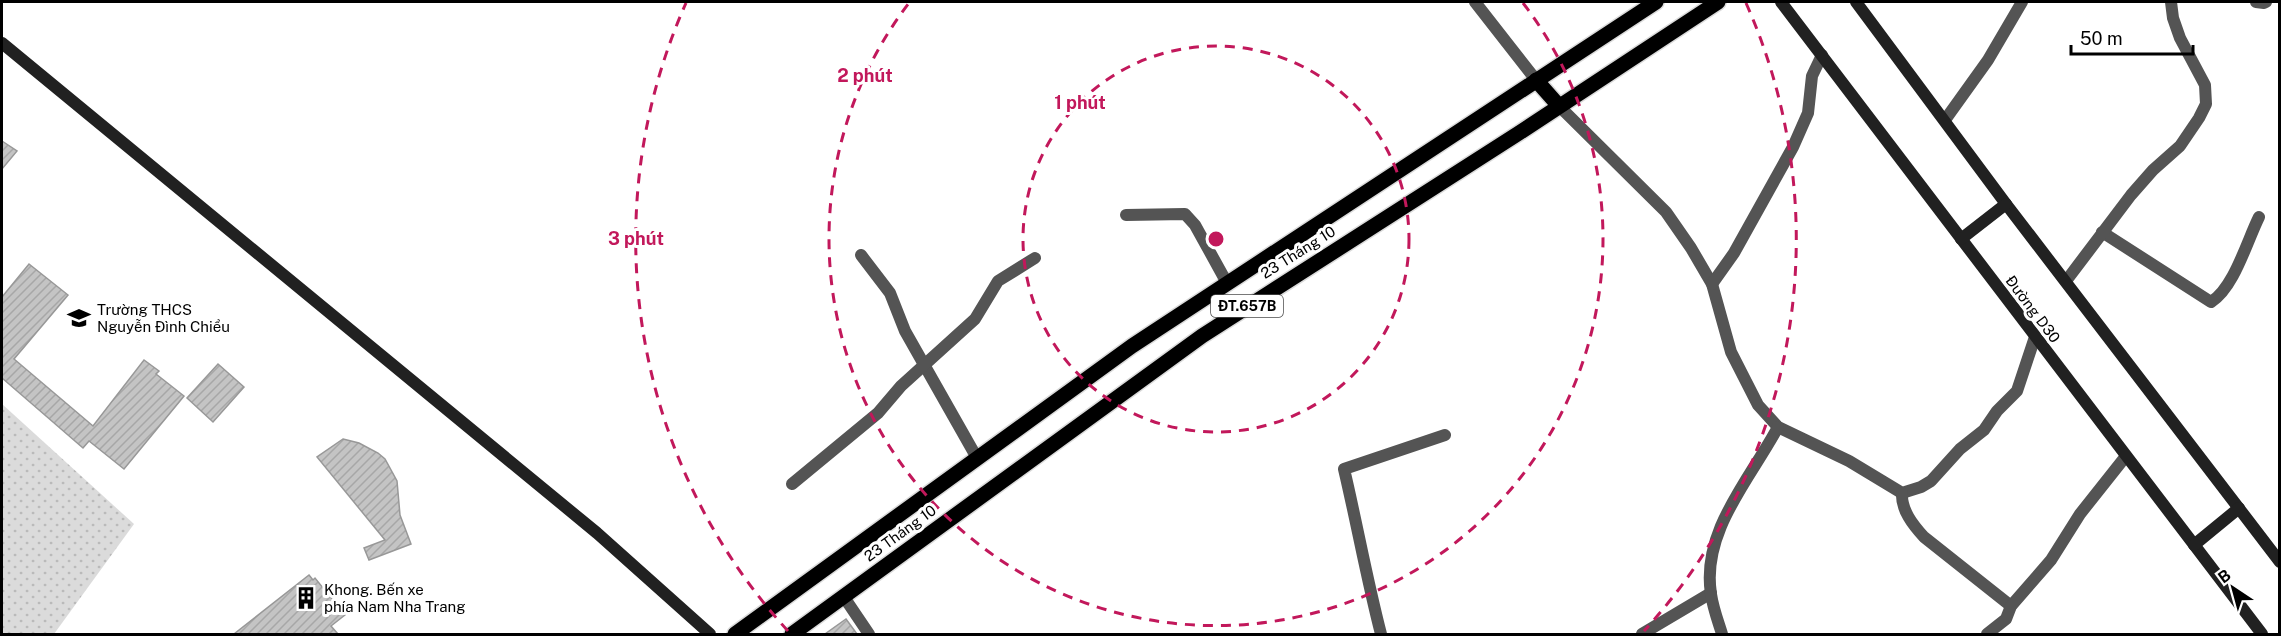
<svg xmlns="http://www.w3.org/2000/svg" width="2281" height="636" font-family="'Public Sans',sans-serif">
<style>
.garden{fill:url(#garden-dots)}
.building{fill:url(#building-hatch);stroke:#989898;stroke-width:1.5}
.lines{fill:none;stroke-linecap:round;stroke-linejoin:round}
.primary-casing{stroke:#dbdbdb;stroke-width:18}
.street{stroke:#545454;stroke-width:12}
.secondary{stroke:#212121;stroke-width:12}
.primary{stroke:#000;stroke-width:15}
.ring{fill:none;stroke:#c2185b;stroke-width:3;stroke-dasharray:10 8}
.labels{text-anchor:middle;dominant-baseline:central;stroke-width:6;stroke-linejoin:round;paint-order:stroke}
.shield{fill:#fff;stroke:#4c4c4c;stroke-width:1.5}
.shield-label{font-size:14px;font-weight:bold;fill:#000}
.street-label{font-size:15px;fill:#000;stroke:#fff}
.poi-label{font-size:15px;fill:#000;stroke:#fff;text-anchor:start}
.centre{fill:#c2185b;stroke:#fff;stroke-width:3}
.ring-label{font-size:18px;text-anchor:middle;font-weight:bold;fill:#c2185b;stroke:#fff;stroke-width:6;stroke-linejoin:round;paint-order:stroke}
</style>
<defs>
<pattern id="garden-dots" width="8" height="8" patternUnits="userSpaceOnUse" patternTransform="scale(1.5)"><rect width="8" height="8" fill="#dbdbdb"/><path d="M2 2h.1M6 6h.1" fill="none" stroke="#bababa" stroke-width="1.8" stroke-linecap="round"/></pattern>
<pattern id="building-hatch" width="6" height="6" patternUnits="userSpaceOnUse" patternTransform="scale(1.5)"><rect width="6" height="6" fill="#c4c4c4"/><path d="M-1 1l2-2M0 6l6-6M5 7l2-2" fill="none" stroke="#a7a7a7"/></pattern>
</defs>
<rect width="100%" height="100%" fill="#fff"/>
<polygon class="garden" points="2,404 134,524 54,634 2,634"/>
<g class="building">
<polygon points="2,141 17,151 2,169"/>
<polygon points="29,264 68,295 14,359 93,426 144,360 159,371 156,374 184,396 124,469 89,441 83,448 2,378 2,297"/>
<polygon points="218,364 244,387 213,422 187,398"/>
<polygon points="343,439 359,443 378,453 385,459 397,481 400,515 411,544 369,560 364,548 385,540 317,457"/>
<polygon points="309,575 313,580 315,578 345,615 331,626 338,634 234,634"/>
<polygon points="846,619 857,634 825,634"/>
</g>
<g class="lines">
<g class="primary-casing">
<g id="primary">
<polyline points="1536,80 1559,106"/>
<polyline points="735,634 1132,346 1656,2"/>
<polyline points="792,634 1202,336 1519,133 1718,2"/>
</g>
</g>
<g class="street">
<polyline points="1475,2 1536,80"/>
<polyline points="2256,2 2264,3 2266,2"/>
<polyline points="1559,106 1666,212 1691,248 1712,284 1731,352 1758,405 1778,427 1849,461 1902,493 1921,487 1931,481 1960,449 1984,430 1997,411 2017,391 2035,337"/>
<polyline points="1945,120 1988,60 2022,2"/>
<polyline points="1126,215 1185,214 1195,225 1227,283"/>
<path d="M2102 232 2211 302C2234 288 2247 241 2259 217"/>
<polyline points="861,255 890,293 905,331 977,458"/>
<polyline points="2066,281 2131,195 2153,170 2180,146 2199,118 2206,104 2205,85 2180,38 2173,18 2171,2"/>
<polyline points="1712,284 1734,253 1793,147 1808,113 1812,76 1822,55"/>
<polyline points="792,484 878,413 901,386 975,319 998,281 1035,258"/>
<path d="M1902 493C1901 510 1913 525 1924 537L2011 606"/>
<polyline points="844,597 869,634"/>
<path d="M1381 634C1367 580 1357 524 1344 469L1445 435"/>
<polyline points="1642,634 1711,593"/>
<path d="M1722 634C1718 621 1713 608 1711 594 1701 531 1751 478 1778 427"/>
<polyline points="1987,634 2006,619 2011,606 2051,560 2080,514 2126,456"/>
</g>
<g class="secondary">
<polyline points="1781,2 2262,634"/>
<polyline points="1856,2 2006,204 2280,562"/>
<polyline points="2,43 597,533 710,634"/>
<polyline points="1961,239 2006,204"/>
<polyline points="2194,545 2239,508"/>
</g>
<use href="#primary" class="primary"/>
</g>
<g class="ring">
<circle cx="1216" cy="239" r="193"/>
<path d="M1523 3A387 387 0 1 1 909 3"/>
<path d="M788 631A580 580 0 0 1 686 3M1746 3A580 580 0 0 1 1644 631"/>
</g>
<defs>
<g id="school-bare" transform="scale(1.8)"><path d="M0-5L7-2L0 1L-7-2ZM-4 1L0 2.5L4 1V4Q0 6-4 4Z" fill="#000" stroke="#fff" stroke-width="2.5" paint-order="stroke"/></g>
<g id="building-bare" transform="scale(1.8)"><path d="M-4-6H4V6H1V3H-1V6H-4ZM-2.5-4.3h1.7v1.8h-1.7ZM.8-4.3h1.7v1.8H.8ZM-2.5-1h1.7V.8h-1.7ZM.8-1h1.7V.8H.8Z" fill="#000" stroke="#fff" stroke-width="2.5" paint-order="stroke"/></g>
</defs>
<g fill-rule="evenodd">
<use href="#school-bare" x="79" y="318"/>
<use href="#building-bare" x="306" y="598"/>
</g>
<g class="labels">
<rect class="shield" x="1211" y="295" width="72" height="22" rx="4.5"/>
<g class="shield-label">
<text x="1247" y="306">ĐT.657B</text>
</g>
<g class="street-label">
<text transform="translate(1298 252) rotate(-32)">23 Tháng 10</text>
<text transform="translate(2033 309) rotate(53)">Đường D30</text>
<text transform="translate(900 533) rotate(-36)">23 Tháng 10</text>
</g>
<g class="poi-label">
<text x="97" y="309">Trường THCS<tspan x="97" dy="17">Nguyễn Đình Chiểu</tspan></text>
<text x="324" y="589">Khong. Bến xe<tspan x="324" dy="17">phía Nam Nha Trang</tspan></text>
</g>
</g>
<circle cx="1216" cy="239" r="9" class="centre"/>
<g class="ring-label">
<text x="865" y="82">2 phút</text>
<text x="1080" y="109">1 phút</text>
<text x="636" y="245">3 phút</text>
</g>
<rect width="2281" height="636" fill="none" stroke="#000000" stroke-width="6"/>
<g transform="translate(2233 588) rotate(324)" stroke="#ffffff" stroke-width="4.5" paint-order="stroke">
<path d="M0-4.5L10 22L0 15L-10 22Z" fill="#000000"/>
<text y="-9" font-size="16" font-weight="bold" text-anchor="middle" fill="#000000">B</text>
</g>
<path d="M2071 45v9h122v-9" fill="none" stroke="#000000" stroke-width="3"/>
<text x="2080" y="45" font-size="18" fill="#000000" stroke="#ffffff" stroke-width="4.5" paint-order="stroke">50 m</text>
</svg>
